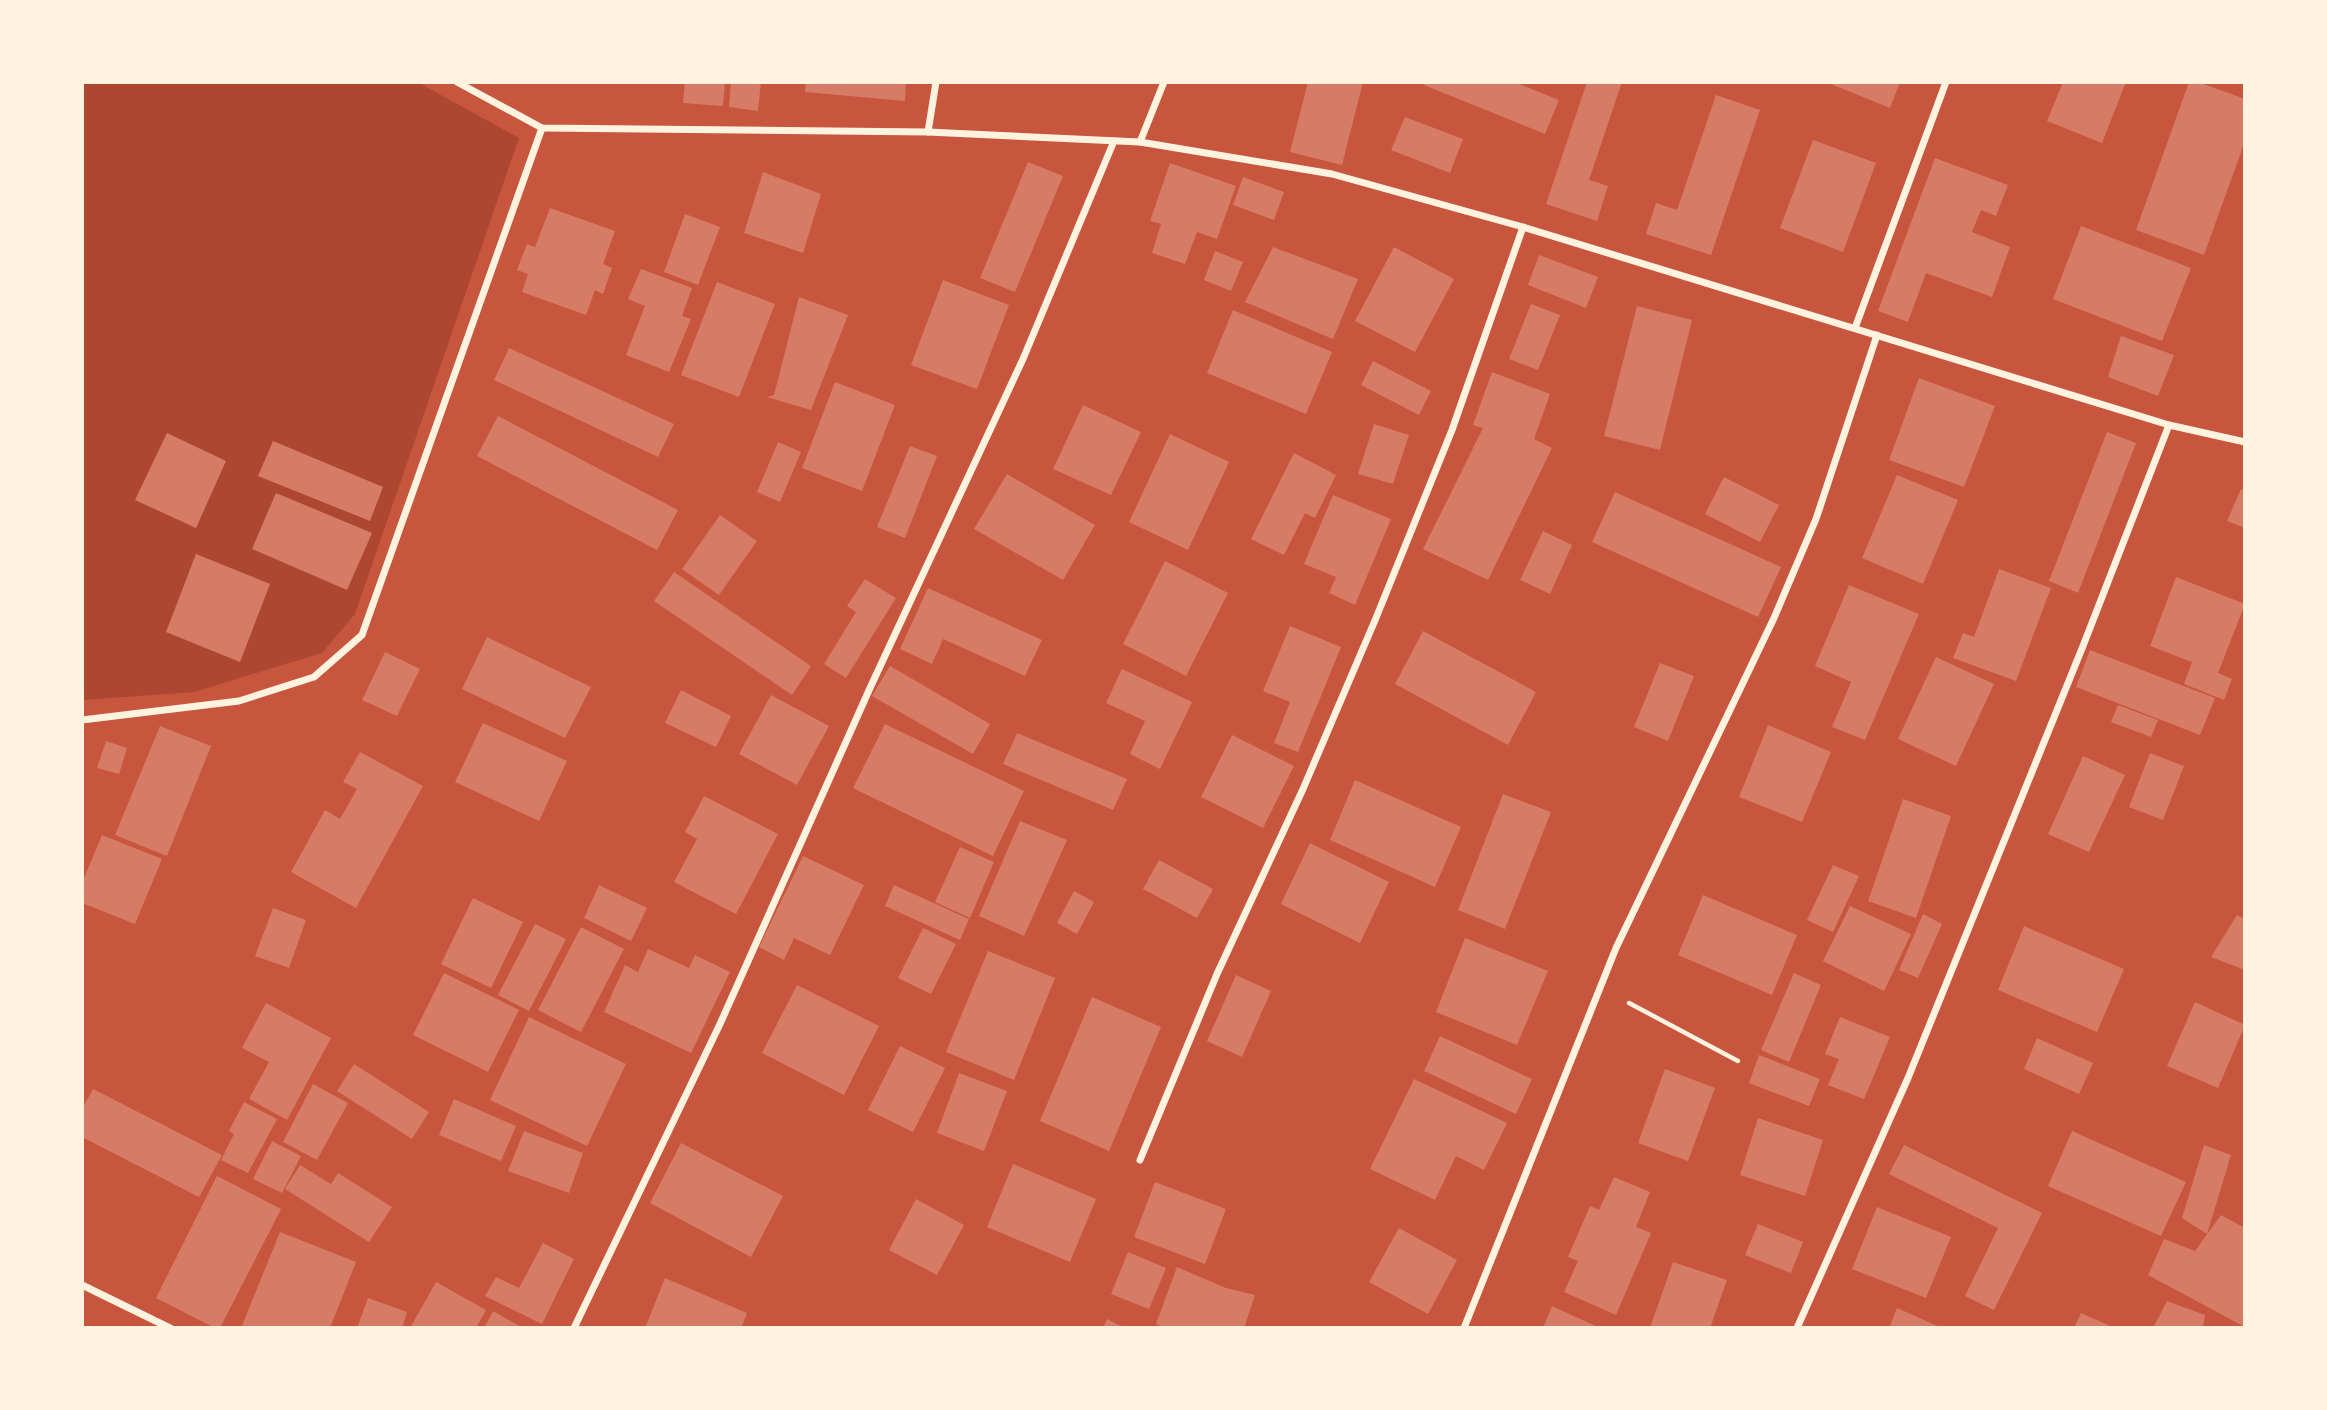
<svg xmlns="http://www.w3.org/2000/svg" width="2327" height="1410" font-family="'PT Sans',sans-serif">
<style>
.green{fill:#ae4732}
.building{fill:#d67c66}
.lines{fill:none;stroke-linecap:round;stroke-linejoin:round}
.path{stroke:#fff3e0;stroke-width:4.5}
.minor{stroke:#fff3e0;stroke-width:7}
</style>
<rect width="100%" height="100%" fill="#c8553d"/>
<polygon class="green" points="82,82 417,82 519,138 355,614 322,653 194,692 82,700"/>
<g class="building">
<polygon points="685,82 725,82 723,106 683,103"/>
<polygon points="731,82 761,82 758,111 729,107"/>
<polygon points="806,82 906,82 905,101 805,92"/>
<polygon points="1308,82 1363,82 1342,165 1290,152"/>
<polygon points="1425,82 1514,82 1559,100 1545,134 1424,85"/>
<polygon points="1587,82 1622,82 1589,180 1608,186 1597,221 1546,204"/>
<polygon points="1826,82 1900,82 1890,108"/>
<polygon points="2063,82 2126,82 2102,143 2047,121"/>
<polygon points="2189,82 2198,82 2245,99 2245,141 2204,255 2136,230"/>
<polygon points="1716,95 1760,110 1711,255 1646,234 1656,203 1677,210"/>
<polygon points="1405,117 1463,139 1450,173 1391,150"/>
<polygon points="1813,140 1876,163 1843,252 1780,228"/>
<polygon points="1935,158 2008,185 1996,216 1981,210 1972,232 2010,247 1992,297 1926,273 1908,322 1878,311"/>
<polygon points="1028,162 1063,176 1015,292 980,278"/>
<polygon points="1170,163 1236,186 1217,239 1197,232 1185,264 1152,253 1161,224 1150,221"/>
<polygon points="763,172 821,194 803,253 744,233"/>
<polygon points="1243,177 1284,192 1274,220 1233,205"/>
<polygon points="550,208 615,231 603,264 612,268 603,294 595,290 586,315 522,292 528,274 517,270 527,244 535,247"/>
<polygon points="685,214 720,227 698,285 664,272"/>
<polygon points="2081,226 2191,268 2162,341 2053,299"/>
<polygon points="1273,247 1358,279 1333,339 1245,302"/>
<polygon points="1394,247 1454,279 1415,352 1355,321"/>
<polygon points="1215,251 1243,262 1231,291 1204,280"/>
<polygon points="1539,255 1598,277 1586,308 1528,285"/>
<polygon points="641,269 692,288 682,316 691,319 669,372 626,355 645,306 628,299"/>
<polygon points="943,280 1009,305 977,389 911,365"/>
<polygon points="717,282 775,304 739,397 681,375"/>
<polygon points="799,297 848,315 811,410 767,397 774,395"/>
<polygon points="1531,304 1560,315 1538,370 1509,359"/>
<polygon points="1637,306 1692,320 1660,450 1604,436"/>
<polygon points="1233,310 1332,352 1306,414 1207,373"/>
<polygon points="2121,336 2174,355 2158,396 2108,377"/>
<polygon points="509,348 674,424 658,457 494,380"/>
<polygon points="1373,361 1431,391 1419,415 1361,385"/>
<polygon points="1492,372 1550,394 1534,439 1552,448 1488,580 1423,549 1483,428 1473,425"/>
<polygon points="1919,378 1995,406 1964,487 1889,460"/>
<polygon points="835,382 895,405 862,491 802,468"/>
<polygon points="1083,405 1141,432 1111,495 1053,469"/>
<polygon points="498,416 678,510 657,550 477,456"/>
<polygon points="1374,424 1409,435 1393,484 1358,474"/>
<polygon points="2107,432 2136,443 2078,593 2049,581"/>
<polygon points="167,433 226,461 196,528 135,500"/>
<polygon points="1170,434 1229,462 1188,550 1129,522"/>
<polygon points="273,441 383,487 370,521 258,476"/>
<polygon points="778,442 801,452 780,502 757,492"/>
<polygon points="910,446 937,456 905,538 877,527"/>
<polygon points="1294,453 1336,475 1315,518 1305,513 1284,555 1251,539"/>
<polygon points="1007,474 1095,525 1063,580 974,529"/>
<polygon points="1897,475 1958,500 1923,584 1862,558"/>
<polygon points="1724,477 1779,505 1760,542 1705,514"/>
<polygon points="2241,489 2245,490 2245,528 2227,521"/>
<polygon points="1615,492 1781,567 1758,617 1592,542"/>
<polygon points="276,493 372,533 347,590 252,549"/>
<polygon points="1333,495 1391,519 1355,605 1329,593 1336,577 1304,564"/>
<polygon points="720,515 757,541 719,595 682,569"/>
<polygon points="1543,531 1572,545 1550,594 1520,580"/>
<polygon points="196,554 270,584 240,662 166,632"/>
<polygon points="1165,561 1228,593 1186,676 1123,644"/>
<polygon points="1999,569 2051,588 2016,681 1953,658 1963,633 1974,637"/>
<polygon points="674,572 811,666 792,695 654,601"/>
<polygon points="2176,577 2245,604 2218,673 2232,679 2224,700 2184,684 2192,662 2150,646"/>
<polygon points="865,579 896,598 846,678 824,664 856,612 847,606"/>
<polygon points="1849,585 1919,614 1865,740 1832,727 1851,682 1815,666"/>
<polygon points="928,588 1042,640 1025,676 943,639 932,664 900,649"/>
<polygon points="1290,626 1341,647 1298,752 1274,743 1290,702 1263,691"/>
<polygon points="1423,631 1536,692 1508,745 1395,684"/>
<polygon points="487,637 591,687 565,738 462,689"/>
<polygon points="2090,650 2215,698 2200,735 2076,687"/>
<polygon points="385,652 420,669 397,716 362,700"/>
<polygon points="1936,657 1994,684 1956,766 1898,739"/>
<polygon points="1660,663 1694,676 1668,741 1634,727"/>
<polygon points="890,666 990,724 973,754 872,696"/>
<polygon points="1122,669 1192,702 1160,769 1130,754 1145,721 1106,703"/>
<polygon points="681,690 731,716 716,747 665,723"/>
<polygon points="771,695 829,726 797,785 739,754"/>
<polygon points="2118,705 2158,720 2151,737 2111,722"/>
<polygon points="483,723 567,761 539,821 455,782"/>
<polygon points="885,724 1024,791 993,856 853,788"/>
<polygon points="1768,725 1831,752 1802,822 1739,797"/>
<polygon points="160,726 211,746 167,856 115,835"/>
<polygon points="1017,733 1127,779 1113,810 1003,764"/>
<polygon points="1232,735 1294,766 1263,828 1201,797"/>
<polygon points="106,741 127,748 119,774 97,768"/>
<polygon points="360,752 423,786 356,908 291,872 325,810 340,819 357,789 343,782"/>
<polygon points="2150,753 2184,766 2163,820 2129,807"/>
<polygon points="2083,756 2125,775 2089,852 2048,834"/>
<polygon points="1355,780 1461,827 1435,887 1330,840"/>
<polygon points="1503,794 1551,812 1505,929 1458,910"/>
<polygon points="704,796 778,834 736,914 674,882 697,839 685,832"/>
<polygon points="1903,799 1951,816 1916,918 1868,901"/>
<polygon points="1020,821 1067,840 1024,936 979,916"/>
<polygon points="102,835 162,859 135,924 82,903 82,883"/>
<polygon points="1310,843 1389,882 1360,943 1281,904"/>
<polygon points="960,847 994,862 970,918 935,902"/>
<polygon points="803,856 864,885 830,955 794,938 784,960 759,947"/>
<polygon points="1159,860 1213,889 1197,918 1143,889"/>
<polygon points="1833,865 1859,876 1833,932 1807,920"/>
<polygon points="599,885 647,908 631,941 584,918"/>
<polygon points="894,885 969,919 960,940 885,906"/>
<polygon points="1074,891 1094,902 1077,934 1057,923"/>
<polygon points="1703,895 1797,935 1772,995 1678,955"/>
<polygon points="473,898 523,922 491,988 441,964"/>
<polygon points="1850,906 1911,934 1884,991 1823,961"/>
<polygon points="273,908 306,920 289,968 255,956"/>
<polygon points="1923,914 1942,924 1918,978 1899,970"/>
<polygon points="2237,915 2245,919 2245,970 2211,957"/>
<polygon points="535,924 566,939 529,1011 498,995"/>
<polygon points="2024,926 2124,969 2097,1032 1998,990"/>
<polygon points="581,927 624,949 581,1032 538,1010"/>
<polygon points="923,928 956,944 931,994 898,978"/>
<polygon points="1465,938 1548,971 1517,1045 1436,1012"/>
<polygon points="648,949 689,968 695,955 730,972 691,1053 604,1012 625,965 638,972"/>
<polygon points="988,951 1055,978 1014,1080 946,1052"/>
<polygon points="444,973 519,1010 488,1072 413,1035"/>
<polygon points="1794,973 1821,985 1789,1062 1761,1050"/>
<polygon points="1236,975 1271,991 1242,1057 1207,1041"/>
<polygon points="797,985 879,1026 844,1095 762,1053"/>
<polygon points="1092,997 1161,1027 1109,1151 1040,1121"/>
<polygon points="2195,1002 2245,1025 2218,1088 2167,1066"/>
<polygon points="266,1003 331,1038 287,1120 249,1099 269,1062 242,1048"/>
<polygon points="529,1017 626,1064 587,1146 490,1100"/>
<polygon points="1840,1017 1890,1037 1864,1099 1828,1085 1839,1059 1825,1054"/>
<polygon points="1440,1036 1532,1079 1516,1114 1424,1071"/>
<polygon points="2037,1038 2093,1063 2079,1094 2024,1069"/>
<polygon points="900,1046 945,1068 913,1132 868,1110"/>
<polygon points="1759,1055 1820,1079 1809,1106 1749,1083"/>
<polygon points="354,1064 429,1112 412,1139 337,1091"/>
<polygon points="1665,1069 1715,1088 1688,1161 1638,1143"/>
<polygon points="959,1073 1007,1091 984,1151 937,1133"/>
<polygon points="1414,1079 1507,1123 1484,1170 1456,1156 1435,1200 1370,1169"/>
<polygon points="313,1084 348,1103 317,1160 283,1142"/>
<polygon points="93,1089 222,1155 199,1197 82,1137 82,1109"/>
<polygon points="454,1099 516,1126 501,1161 439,1135"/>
<polygon points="244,1102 277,1119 248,1173 221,1160 234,1134 229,1131"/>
<polygon points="1758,1118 1823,1140 1805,1196 1740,1175"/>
<polygon points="524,1131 583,1153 569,1193 508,1171"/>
<polygon points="2072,1131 2186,1182 2161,1236 2048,1186"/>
<polygon points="272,1141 301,1156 282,1193 253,1179"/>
<polygon points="681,1143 783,1196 751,1257 650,1203"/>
<polygon points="1904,1145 2042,1213 1994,1310 1965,1296 1998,1228 1889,1174"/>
<polygon points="2204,1145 2231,1155 2207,1234 2182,1218"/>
<polygon points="1013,1164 1096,1199 1070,1262 987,1227"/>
<polygon points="300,1165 331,1184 338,1173 392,1207 369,1242 285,1189"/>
<polygon points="217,1176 281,1209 220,1328 215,1328 156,1298"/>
<polygon points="1614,1177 1650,1192 1636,1227 1651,1233 1616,1315 1564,1292 1578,1261 1568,1257 1590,1206 1599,1210"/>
<polygon points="1155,1182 1226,1209 1205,1264 1134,1237"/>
<polygon points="916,1199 964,1225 937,1275 889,1250"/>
<polygon points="1877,1207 1951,1237 1926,1298 1852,1269"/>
<polygon points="2221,1215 2245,1228 2245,1322 2243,1326 2148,1275 2164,1239 2195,1251"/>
<polygon points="1758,1224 1803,1242 1791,1273 1745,1255"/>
<polygon points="1399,1228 1457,1260 1428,1314 1369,1282"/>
<polygon points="280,1232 356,1262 330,1328 241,1328"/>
<polygon points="543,1243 574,1259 542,1324 485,1296 496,1277 519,1288"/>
<polygon points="1128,1252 1166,1268 1149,1309 1111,1294"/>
<polygon points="1673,1262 1727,1280 1710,1328 1650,1328"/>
<polygon points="1177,1267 1226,1288 1255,1295 1244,1328 1165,1328 1156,1324"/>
<polygon points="665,1278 747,1313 741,1328 645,1328"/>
<polygon points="436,1282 486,1310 476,1328 410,1328"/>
<polygon points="368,1298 407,1312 402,1328 357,1328"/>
<polygon points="2167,1301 2205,1315 2203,1328 2153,1328"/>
<polygon points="1552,1306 1600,1328 1543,1328"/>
<polygon points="1897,1308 1942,1328 1889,1328"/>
<polygon points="493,1311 523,1328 484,1328"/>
<polygon points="2081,1313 2115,1328 2074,1328"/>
<polygon points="1107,1319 1125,1328 1103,1328"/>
</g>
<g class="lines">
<polyline class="path" points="1629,1003 1738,1061"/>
<g class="minor">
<polyline points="457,82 542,128 928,132 1140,142 1332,174 1523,227 2169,425 2245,442"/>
<polyline points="928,132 936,82"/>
<polyline points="1140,142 1164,82"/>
<polyline points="1855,328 1946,82"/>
<polyline points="82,720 239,701 314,677 362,635 542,128"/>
<polyline points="1140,1160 1217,974 1303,789 1376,618 1452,430 1523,227"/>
<polyline points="82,1285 170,1328"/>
<polyline points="574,1328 720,1024 870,688 1023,359 1114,141"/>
<polyline points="1464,1328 1616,948 1774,618 1816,519 1877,335"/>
<polyline points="1797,1328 1908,1078 2083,646 2169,425"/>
</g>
</g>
<rect width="2327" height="1410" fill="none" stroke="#fff3e0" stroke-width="168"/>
</svg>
